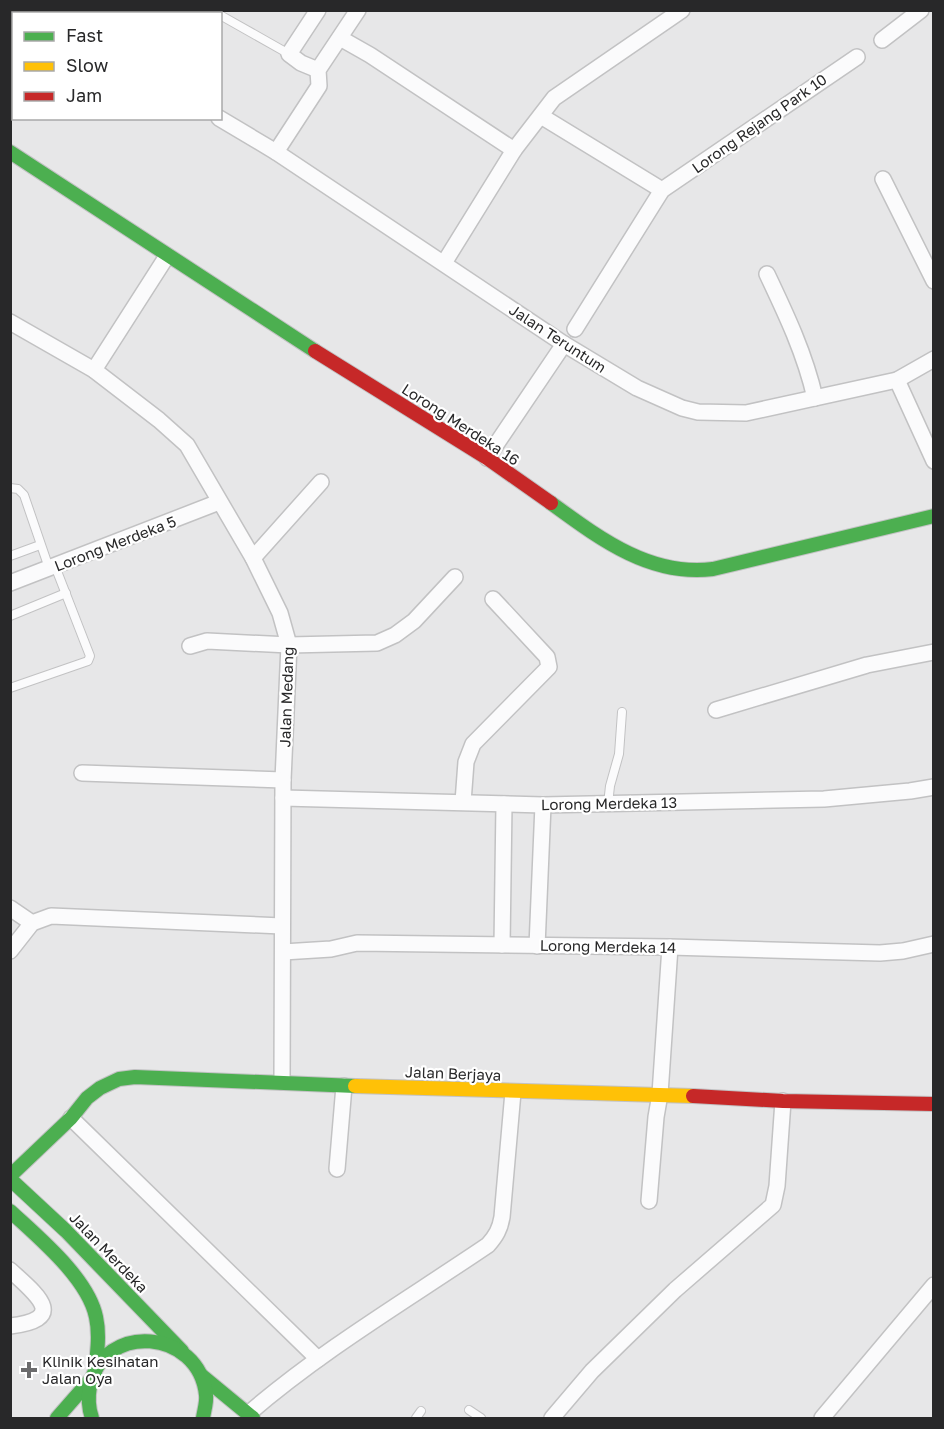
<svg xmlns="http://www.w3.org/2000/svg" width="944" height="1429" font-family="'Golos Text',sans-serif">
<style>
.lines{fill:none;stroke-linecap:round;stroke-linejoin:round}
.lane-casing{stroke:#c2c2c3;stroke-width:10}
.street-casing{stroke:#c2c2c3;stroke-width:18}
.fast-casing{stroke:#c2c2c3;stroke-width:16}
.slow-casing{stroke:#c2c2c3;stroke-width:16}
.jam-casing{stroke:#c2c2c3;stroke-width:16}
.lane{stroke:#fbfbfc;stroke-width:8}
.street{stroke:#fbfbfc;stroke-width:15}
.fast{stroke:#4caf50;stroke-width:14}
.slow{stroke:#ffc107;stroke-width:14}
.jam{stroke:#c62828;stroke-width:14}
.poi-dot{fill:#6b6b6c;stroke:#fff;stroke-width:2}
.labels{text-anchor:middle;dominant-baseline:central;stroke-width:4.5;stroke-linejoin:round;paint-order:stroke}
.street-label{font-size:15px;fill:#282829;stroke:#fff}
.poi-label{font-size:15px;fill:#282829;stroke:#fff;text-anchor:start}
</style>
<rect width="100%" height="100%" fill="#e7e7e8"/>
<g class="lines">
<g class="lane-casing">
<g id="lane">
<polyline points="220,15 289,54"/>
<polyline points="10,488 18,489 24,495 49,568"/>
<polyline points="10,556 40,545"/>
<polyline points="10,616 66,593"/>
<polyline points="10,688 88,661 90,656 55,566"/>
<polyline points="608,804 610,786 619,754 622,712"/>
<polyline points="469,1410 481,1418"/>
<polyline points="416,1418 421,1411"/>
</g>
</g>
<g class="street-casing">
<g id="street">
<polyline points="50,10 55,14"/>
<polyline points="318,10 289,54 301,63 318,70"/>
<polyline points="207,14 209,10"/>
<polyline points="340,38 370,55 514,150"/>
<polyline points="882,40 921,10"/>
<polyline points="541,116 662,190"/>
<polyline points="219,118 276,152 564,344 637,388 682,408 698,412 746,413 897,380 934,359"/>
<polyline points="276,152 319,86 318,70 358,10"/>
<polyline points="883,179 934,281"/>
<polyline points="444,263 514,150 554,98 682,10"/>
<path d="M767 274C786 314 805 354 815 398"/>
<polyline points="10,322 94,370 159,420 187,445 253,558 280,613 289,645 283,780 282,1082"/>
<polyline points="575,329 662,190 857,57"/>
<polyline points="94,370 167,256"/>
<polyline points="897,380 934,461"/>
<polyline points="487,458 564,344"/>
<polyline points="253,558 321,482"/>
<polyline points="10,583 219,502"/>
<polyline points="190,646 207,641 289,645 377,643 395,635 414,621 455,577"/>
<polyline points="716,710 867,665 934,652"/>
<polyline points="82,773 283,780"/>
<polyline points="283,798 543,805 824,799 910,791 934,787"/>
<polyline points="463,802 466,762 473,744 549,667 547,657 493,599"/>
<polyline points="10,908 32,923"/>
<polyline points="502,945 504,804"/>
<polyline points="537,946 543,805"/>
<polyline points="10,951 32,923 51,916 282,926"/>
<polyline points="283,952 331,949 357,943 670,947 880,953 903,951 934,944"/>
<polyline points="71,1118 318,1359"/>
<polyline points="337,1169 344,1086"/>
<polyline points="649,1201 656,1117 660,1094 670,947"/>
<path d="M10 1270C35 1293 70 1319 10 1326"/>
<path d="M248 1414C322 1350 407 1300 488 1245 496 1236 500 1229 502 1217L513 1092"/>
<polyline points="552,1418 592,1371 675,1290 773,1205 777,1186 783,1101"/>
<polyline points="822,1418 934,1285"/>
</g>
</g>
<g class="fast-casing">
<g id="fast">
<polyline points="10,152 315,351"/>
<path d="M551 503C599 538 650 577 713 569L934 516"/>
<polyline points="10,1176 71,1118 87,1098 100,1088 119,1079 135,1077 355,1086"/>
<polyline points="10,1179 66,1231 182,1351"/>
<path d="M10 1211C38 1237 88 1278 96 1317 100 1335 97 1354 95 1372"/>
<polyline points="202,1376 253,1418"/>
<polyline points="57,1418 92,1378"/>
<path d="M92 1418C88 1407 88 1397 90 1386 103 1321 199 1329 206 1395 207 1402 204 1411 203 1418"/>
</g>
</g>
<g class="slow-casing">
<polyline id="slow" points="355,1086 693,1096"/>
</g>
<g class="jam-casing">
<g id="jam">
<polyline points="315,351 487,458 551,503"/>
<polyline points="693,1096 783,1101 934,1104"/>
</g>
</g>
<use href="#lane" class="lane"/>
<use href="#street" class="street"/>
<use href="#fast" class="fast"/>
<use href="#slow" class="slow"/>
<use href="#jam" class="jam"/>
</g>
<path class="poi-dot" d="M26 1361h6v6h6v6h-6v6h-6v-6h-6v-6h6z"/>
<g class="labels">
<g class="street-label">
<text transform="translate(759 123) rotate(-35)">Lorong Rejang Park 10</text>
<text transform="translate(558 338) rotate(33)">Jalan Teruntum</text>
<text transform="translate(461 424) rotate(33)">Lorong Merdeka 16</text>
<text transform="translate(115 543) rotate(-21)">Lorong Merdeka 5</text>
<text transform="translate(286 697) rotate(-88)">Jalan Medang</text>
<text transform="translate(609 803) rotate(-1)">Lorong Merdeka 13</text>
<text transform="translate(608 946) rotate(1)">Lorong Merdeka 14</text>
<text transform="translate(453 1073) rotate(2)">Jalan Berjaya</text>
<text transform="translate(109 1252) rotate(46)">Jalan Merdeka</text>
</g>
<g class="poi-label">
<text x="42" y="1361">Klinik Kesihatan<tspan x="42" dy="17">Jalan Oya</tspan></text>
</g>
</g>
<rect width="944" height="1429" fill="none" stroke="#282829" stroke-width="24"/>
<rect x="12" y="12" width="210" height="108" fill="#ffffff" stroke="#a9a9a9" stroke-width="1.5"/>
<rect x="24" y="32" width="30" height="9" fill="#4caf50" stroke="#a9a9a9" stroke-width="1.5"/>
<text x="66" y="42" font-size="18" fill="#282829">Fast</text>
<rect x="24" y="62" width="30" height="9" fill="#ffc107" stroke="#a9a9a9" stroke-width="1.5"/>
<text x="66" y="72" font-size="18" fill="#282829">Slow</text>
<rect x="24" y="92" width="30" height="9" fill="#c62828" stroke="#a9a9a9" stroke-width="1.5"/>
<text x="66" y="102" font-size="18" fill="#282829">Jam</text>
</svg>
